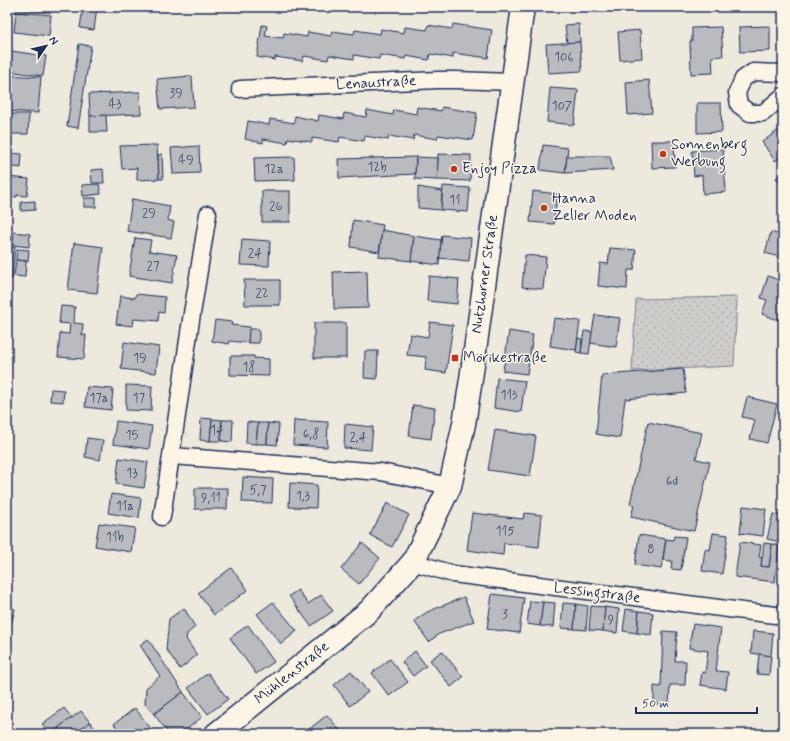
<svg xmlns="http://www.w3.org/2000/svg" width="790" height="741" font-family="Mynerve,sans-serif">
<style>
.park{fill:url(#park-dots);stroke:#757e94}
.building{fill:#babbbe;stroke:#1b2f5e}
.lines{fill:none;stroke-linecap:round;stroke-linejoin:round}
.minor-casing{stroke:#1b2f5e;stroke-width:19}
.secondary-casing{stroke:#1b2f5e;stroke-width:25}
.minor{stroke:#fcf5e5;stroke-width:16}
.secondary{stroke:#fcf5e5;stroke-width:22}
.poi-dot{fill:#c8321e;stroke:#fcf5e5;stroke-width:1.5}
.labels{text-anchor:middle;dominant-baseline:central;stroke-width:3;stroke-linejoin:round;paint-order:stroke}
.number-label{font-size:13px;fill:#435276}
.street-label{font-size:15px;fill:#1b2f5e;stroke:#fcf5e5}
.poi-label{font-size:15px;fill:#1b2f5e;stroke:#fcf5e5;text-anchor:start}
</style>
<defs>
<pattern id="park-dots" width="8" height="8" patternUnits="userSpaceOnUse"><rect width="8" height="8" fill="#cfcdca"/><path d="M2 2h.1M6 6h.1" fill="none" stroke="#b1b0b0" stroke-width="1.8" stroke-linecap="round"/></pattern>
</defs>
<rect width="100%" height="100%" fill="#eee9dd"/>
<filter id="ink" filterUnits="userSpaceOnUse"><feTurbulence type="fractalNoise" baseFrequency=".025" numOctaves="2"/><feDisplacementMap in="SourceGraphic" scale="8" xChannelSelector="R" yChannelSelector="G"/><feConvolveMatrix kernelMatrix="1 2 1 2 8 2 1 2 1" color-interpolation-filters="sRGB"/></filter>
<g filter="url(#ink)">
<polygon class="park" points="737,297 734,366 632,371 636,299"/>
<g class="building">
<polygon points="15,7 48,7 48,11 15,10"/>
<polygon points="83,7 97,7 94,30 80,28"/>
<polygon points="16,12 51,15 49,36 14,32"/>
<polygon points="453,24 492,30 488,58 453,53 453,58 430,54 429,60 406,56 405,59 380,55 379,59 354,55 354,59 329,55 328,60 304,56 303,61 275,57 275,60 257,57 262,25 267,26 265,36 283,38 284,33 307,37 308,32 331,36 332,31 354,34 355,30 380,34 381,29 404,33 405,27 427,30 428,25 452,29"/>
<polygon points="579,24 580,42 567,43 565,25"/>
<polygon points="770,26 770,51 740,52 739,27"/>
<polygon points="721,27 723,56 712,57 713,73 691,74 690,41 692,41 692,28"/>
<polygon points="640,30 642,58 620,60 618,32"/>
<polygon points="580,42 582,71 548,73 546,44"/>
<polygon points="79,44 91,46 78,128 67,126"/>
<polygon points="11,51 46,56 43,76 8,71"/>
<polygon points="7,75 41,77 38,113 7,111"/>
<polygon points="192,76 194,107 160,109 157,79"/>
<polygon points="649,80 652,113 628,115 626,82"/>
<polygon points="550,88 578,90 574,125 547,122"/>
<polygon points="140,92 141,114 90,116 89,94"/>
<polygon points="697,103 721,103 722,132 697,133"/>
<polygon points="417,107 441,111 442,107 477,113 473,140 438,135 437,139 414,135 413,140 389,136 388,140 365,136 364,141 340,137 339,142 312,138 312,142 288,138 287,143 263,139 263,143 245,139 248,121 269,125 270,119 294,123 295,116 318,121 319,115 343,119 344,113 366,117 367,110 393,115 394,110 416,114"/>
<polygon points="7,114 29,114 28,134 7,134"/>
<polygon points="106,115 107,132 90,132 90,116"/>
<polygon points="783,127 783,155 775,161 762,142"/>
<polygon points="651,141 674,141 675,167 652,168"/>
<polygon points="157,145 159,179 137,180 137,168 122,169 120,146"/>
<polygon points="543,145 568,148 565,173 540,170"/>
<polygon points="199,146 200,173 173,174 171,148"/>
<polygon points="723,149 726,192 703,194 702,175 694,176 692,151"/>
<polygon points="7,153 22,154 21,168 7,166"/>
<polygon points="162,154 163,179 159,179 158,155"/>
<polygon points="438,154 471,155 470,181 437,180"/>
<polygon points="567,156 610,156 613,170 565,173"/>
<polygon points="294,157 295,180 255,181 254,158"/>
<polygon points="416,157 438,158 437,180 415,179"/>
<polygon points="416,157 415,174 339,178 338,159"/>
<polygon points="103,169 104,183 92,183 91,170"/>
<polygon points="783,172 783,186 776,178"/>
<polygon points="7,177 29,179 27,196 17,195 17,197 7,196"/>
<polygon points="99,184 101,194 83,196 82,185"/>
<polygon points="443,186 470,188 468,212 441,210"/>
<polygon points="418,187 442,191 441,210 418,208"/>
<rect x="262" y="191" width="28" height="31"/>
<polygon points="533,191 557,194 554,224 530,222"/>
<rect x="84" y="198" width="12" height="9"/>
<polygon points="132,199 170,206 168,220 174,222 171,238 127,231"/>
<polygon points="35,201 35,210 21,211 21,202"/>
<polygon points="353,220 383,225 379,252 351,247"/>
<polygon points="382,230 414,236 411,261 379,257"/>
<polygon points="14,232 30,234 29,247 13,245"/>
<polygon points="771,232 783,236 783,258 765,253"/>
<polygon points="442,235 471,238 469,261 439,258"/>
<polygon points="414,236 441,240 439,265 411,261"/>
<polygon points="135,238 151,240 149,251 177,255 172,283 129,276"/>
<polygon points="242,239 270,241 269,266 240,265"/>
<polygon points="74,243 103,247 97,293 68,290"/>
<polygon points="7,246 15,247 12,279 7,278"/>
<polygon points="610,248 636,250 634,270 628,270 627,289 598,286 600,263 608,264"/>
<polygon points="17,249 29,250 28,261 16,260"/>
<polygon points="525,255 546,257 543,289 522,287"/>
<polygon points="16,260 26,261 25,277 14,276"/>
<polygon points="367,271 368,308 334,309 333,272"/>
<polygon points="429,276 459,279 457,304 427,301"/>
<polygon points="768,276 783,282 783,305 778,320 762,314 767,300 761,298"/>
<polygon points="244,280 280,280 280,305 245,305"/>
<polygon points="136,294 165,297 164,313 159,312 158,321 134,319 133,326 116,324 120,296 135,298"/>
<polygon points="61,306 75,307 74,323 83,324 82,335 86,335 84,359 58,357 60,333 69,334 70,324 59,323"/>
<polygon points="595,315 620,318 616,347 590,343"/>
<polygon points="554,318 580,321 576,350 550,346"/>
<polygon points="215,320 232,322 231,325 250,327 248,343 230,341 229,344 212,341"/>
<polygon points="430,322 453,325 446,373 425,370 426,357 407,355 410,334 428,337"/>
<rect x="314" y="323" width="32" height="35"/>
<polygon points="249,329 259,329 259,343 248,343"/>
<polygon points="509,331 533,335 527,374 503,371"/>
<polygon points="584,331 592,332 589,354 581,353"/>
<polygon points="578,338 582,339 581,353 576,352"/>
<polygon points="124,342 159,347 156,373 121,369"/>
<polygon points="365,351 378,351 377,379 364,378"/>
<polygon points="783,352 783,363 779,362"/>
<polygon points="230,356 254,356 254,358 269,359 269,376 230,375"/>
<polygon points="683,369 686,393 625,399 620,438 596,434 602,375"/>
<polygon points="497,378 525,381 521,412 494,408"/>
<polygon points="126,385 152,386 151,411 126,410"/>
<polygon points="87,387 113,389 111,410 85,407"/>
<polygon points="51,389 64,390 63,402 50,401"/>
<polygon points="747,397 777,404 767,443 750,439 755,420 742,417"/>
<polygon points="413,405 435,408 431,439 409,436"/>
<polygon points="201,418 212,419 210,441 200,440"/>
<polygon points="212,419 222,420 221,441 210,441"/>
<polygon points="222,420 233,420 232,442 221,441"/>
<polygon points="294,420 328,422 327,447 293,445"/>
<polygon points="116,421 152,426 149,449 113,444"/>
<polygon points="247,422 258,423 256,444 246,443"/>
<polygon points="648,422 702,433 696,459 710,462 694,531 631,517 634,505 630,504"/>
<polygon points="258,423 268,423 267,444 256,444"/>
<polygon points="268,423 279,424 277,445 267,444"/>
<polygon points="345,424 373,427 371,450 344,448"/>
<polygon points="495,430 536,436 530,476 488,470"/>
<polygon points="87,438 103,440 100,460 85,457"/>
<polygon points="119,458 148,462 144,488 116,484"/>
<polygon points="243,477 273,479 272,503 242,502"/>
<polygon points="290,483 317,485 316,508 289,507"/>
<polygon points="195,488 228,488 227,509 195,509"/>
<polygon points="111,494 141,498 139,518 108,513"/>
<polygon points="387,503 409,515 392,547 370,535"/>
<polygon points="743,506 766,509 763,536 740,533"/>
<polygon points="472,513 523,519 524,513 542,515 539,547 504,543 503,555 467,550"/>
<polygon points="773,514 783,516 783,533 781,542 767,539"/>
<polygon points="99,523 135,528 131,552 95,546"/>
<polygon points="713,533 728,535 722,574 702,571 705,549 710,550"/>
<polygon points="639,535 666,539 661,569 635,565"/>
<polygon points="674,536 686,537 681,570 671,569 672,561 663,560 666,539 673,540"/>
<polygon points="740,542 761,545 759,557 762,558 761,566 769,567 772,544 779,545 775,582 735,577"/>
<polygon points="362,543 380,558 359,584 341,569"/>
<polygon points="764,543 772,544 769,567 761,566"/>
<polygon points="231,568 248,590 214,615 198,593"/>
<polygon points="7,579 11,580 9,592 7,592"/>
<polygon points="298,590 308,604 321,595 333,611 311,626 289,596"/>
<polygon points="492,594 524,598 519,633 487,629"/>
<polygon points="464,597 474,621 439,634 429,642 414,621 427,612"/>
<polygon points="530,601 543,602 540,626 527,624"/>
<polygon points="273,602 297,631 281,644 257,614"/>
<polygon points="543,602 555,603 553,627 540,626"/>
<polygon points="563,603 576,604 574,629 561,628"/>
<polygon points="576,604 588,606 586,630 574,629"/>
<polygon points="591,606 605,607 603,631 589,630"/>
<polygon points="7,607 15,609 8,637 7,637"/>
<polygon points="605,607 619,609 617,633 603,631"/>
<polygon points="184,608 195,627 187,634 186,639 197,655 180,669 166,649 169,619"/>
<polygon points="626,609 639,611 637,633 623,631"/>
<polygon points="639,611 653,613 651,635 637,633"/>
<polygon points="693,624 721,628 716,671 728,672 726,689 700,685 702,672 705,673 708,651 689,648"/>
<polygon points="248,625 274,662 256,674 230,638"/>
<polygon points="663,631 677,632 675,661 686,661 685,685 670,685 669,704 654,704 654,686 661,687"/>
<polygon points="753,631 773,633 771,656 751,653"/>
<polygon points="148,639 183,692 154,714 145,704 146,688 160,676 140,645"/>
<polygon points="415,651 426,666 413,676 402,662"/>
<polygon points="442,651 463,677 451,687 430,660"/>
<polygon points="759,654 771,656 769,675 757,674"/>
<polygon points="390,659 408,682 389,696 372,673"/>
<polygon points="351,671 368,692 350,706 334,685"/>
<polygon points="208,673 228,699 208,714 188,688"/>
<polygon points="183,692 202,717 181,734 169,734 154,714"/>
<polygon points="64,708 72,718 50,734 42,724"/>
<polygon points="135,708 155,734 122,734 114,724"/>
<polygon points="81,711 90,722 75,734 62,734 58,728"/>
<polygon points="327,715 342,733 340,734 303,734"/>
<polygon points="90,722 98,733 96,734 75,734"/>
</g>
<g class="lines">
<g class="minor-casing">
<g id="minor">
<polyline points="783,73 753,72 743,79 737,93 739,105 750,113 763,113 783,96"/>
<polyline points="240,89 438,80 455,80 512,82"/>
<polyline points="172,456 381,472 450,486"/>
<polyline points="162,517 191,320 208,214"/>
<polyline points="413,562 453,574 783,616"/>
</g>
</g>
<g class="secondary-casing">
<polyline id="secondary" points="216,734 369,611 413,562 450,486 464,424 471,379 523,7"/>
</g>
<use href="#minor" class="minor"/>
<use href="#secondary" class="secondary"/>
</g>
</g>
<g class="poi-dot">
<circle cx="663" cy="154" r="4"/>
<circle cx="454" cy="169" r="4"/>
<circle cx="544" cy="208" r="4"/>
<rect x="451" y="354" width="8" height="8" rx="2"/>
</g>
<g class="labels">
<g class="number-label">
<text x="564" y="57">106</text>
<text x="176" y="93">39</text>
<text x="115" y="104">43</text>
<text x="562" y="106">107</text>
<text x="186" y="160">49</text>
<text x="377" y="167">12b</text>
<text x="274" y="169">12a</text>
<text x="455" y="200">11</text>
<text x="276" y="206">26</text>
<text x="149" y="213">29</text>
<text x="255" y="253">24</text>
<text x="153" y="266">27</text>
<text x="262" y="293">22</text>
<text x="140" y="358">19</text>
<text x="249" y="367">18</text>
<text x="509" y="395">113</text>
<text x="99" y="398">17a</text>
<text x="139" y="398">17</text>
<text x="217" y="430">14</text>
<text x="311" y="434">6,8</text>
<text x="132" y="435">15</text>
<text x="358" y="437">2,4</text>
<text x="132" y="473">13</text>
<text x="672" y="481">6d</text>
<text x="258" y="490">5,7</text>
<text x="303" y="496">1,3</text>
<text x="211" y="498">9,11</text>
<text x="125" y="506">11a</text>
<text x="505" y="531">115</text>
<text x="115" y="537">11b</text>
<text x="651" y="549">8</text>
<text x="505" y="614">3</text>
<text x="611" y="620">9</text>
</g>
<g class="street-label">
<text transform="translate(376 83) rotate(-3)">Lenaustraße</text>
<text transform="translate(485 274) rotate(-82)">Nutzhorner Straße</text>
<text transform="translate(597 593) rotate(7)">Lessingstraße</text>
<text transform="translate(292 673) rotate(-39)">Mühlenstraße</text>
</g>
<g class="poi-label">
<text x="671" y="145">Sonnenberg<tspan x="671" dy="17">Werbung</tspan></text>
<text x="462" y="169">Enjoy Pizza</text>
<text x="552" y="199">Hanna<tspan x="552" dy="17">Zeller Moden</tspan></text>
<text x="463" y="358">Mörikestraße</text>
</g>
</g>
<rect width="790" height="741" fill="none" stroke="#fcf5e5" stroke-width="24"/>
<rect x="12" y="12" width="766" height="717" fill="none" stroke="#1b2f5e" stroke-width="1.5" filter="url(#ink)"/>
<g transform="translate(46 46) rotate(55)" stroke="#fcf5e5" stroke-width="3" paint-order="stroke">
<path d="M0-3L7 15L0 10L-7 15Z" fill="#1b2f5e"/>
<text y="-6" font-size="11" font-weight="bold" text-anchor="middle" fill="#1b2f5e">N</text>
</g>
<path d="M636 707v6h121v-6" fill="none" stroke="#1b2f5e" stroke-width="2"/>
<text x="642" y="707" font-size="12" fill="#1b2f5e" stroke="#fcf5e5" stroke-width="3" paint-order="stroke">50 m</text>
</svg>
